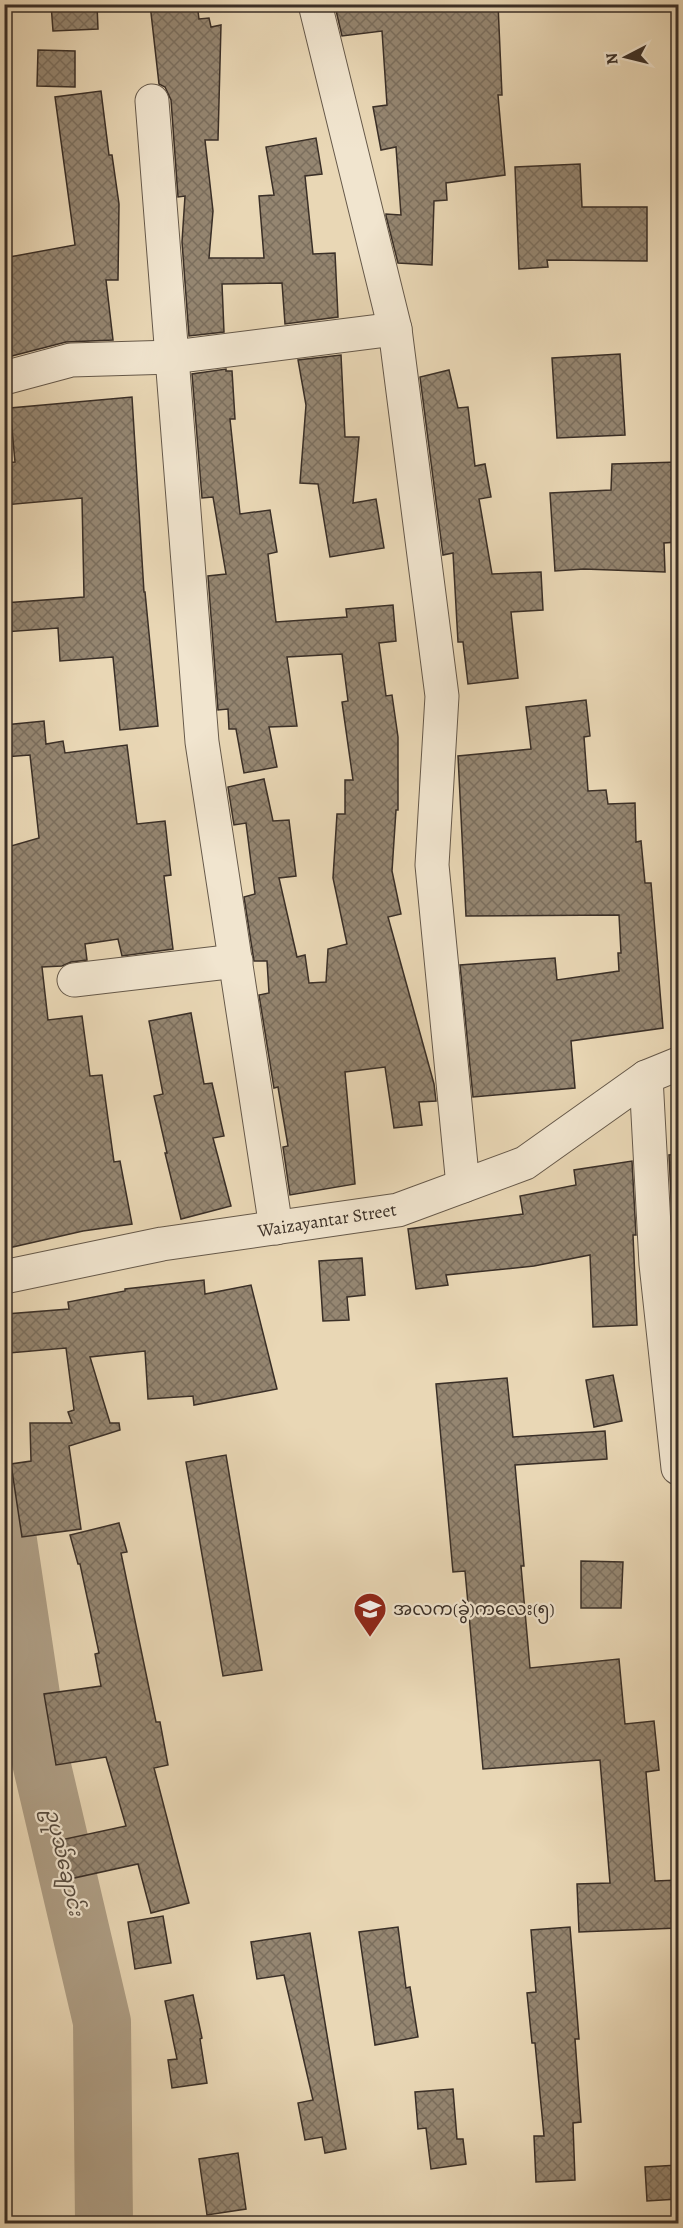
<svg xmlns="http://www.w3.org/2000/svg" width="683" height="2228" font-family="Alegreya,'Noto Sans Myanmar',serif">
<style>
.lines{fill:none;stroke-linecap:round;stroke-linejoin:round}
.river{stroke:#ae9e85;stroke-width:58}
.building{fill:url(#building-cross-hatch);stroke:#3a2f27;stroke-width:1.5}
.minor-casing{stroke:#66594a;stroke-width:35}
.minor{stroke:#f1e5cf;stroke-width:33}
.labels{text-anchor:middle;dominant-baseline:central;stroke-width:4.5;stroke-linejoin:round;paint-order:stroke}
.street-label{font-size:18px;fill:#3a2f27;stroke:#f1e5cf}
.poi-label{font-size:18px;fill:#3a2f27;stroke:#f1e5cf;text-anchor:start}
.water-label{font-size:20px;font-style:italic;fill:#574b3e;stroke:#f1e5cf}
</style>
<defs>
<pattern id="building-cross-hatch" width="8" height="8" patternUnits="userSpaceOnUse" patternTransform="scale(1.5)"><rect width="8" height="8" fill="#958671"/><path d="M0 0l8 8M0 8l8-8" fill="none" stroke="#7b6e5d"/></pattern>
</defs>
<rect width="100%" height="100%" fill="#e9d7b5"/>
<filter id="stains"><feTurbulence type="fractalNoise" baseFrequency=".00333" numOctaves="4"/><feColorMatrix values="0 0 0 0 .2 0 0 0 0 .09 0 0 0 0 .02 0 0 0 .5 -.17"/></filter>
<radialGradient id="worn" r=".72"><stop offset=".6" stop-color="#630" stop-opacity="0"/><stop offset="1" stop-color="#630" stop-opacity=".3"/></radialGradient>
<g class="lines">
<polyline class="river" points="4,1501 7,1534 41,1762 102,2022 104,2224"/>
</g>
<g class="building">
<polygon points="51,4 97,4 98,29 53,31"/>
<polygon points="150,4 197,4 199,19 209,18 211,27 221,25 218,140 205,140 213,211 209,258 264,258 259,196 274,195 266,147 316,138 322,174 305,176 313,254 335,253 338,317 285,324 282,283 222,284 224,332 189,336 182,242 185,196 178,197 171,100 165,87 159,84"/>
<polygon points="348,4 498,4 502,95 498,95 505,175 446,183 447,200 434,201 432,265 398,263 386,216 386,214 401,215 396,147 381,150 373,107 387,105 382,31 342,36 335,6"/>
<polygon points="38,50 75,51 75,87 37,86"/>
<polygon points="101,91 109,155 112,155 119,204 118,280 106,280 113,340 66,342 8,357 7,303 4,303 4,258 75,245 55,97"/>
<polygon points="580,164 582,207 647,207 647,261 547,260 548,267 519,269 515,167"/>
<polygon points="620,354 625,435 557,438 552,358"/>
<polygon points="341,355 345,437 359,437 353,503 376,499 384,548 330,557 318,484 300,483 306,405 298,360"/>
<polygon points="226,369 226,371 232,371 235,419 230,419 240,514 270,510 277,552 268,554 276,622 347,617 346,609 393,605 396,641 379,643 386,696 392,695 398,737 398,810 396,810 392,871 401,914 388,917 434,1084 436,1101 419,1102 422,1125 394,1128 385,1067 345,1072 355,1184 290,1195 283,1147 288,1146 278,1087 274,1088 259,995 269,993 267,961 254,961 244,897 255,894 246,823 234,825 228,787 264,779 273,821 289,820 296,876 279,878 297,957 305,955 309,983 326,982 328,949 347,944 333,878 337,814 345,814 345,780 353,780 342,702 348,701 342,654 287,657 297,726 269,727 277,767 244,773 236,729 229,729 228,709 218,710 208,576 226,574 213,497 202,498 192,374"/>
<polygon points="449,370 458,408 468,407 475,466 485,464 491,497 479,499 492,574 541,572 543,610 511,612 518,678 468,684 463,642 458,642 453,553 443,555 420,377"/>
<polygon points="132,397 144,592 145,592 158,726 120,730 113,657 60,661 58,628 4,632 4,603 84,597 82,498 4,505 4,463 15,462 10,408"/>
<polygon points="678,462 678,542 664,543 665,572 584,569 555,571 550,493 611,490 612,464"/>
<polygon points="586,700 590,736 584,737 588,791 606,790 608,804 635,803 636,842 641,841 645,883 651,883 663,1028 571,1041 575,1088 473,1097 460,965 555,958 557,980 619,971 618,953 621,953 619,915 466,916 458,756 531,749 526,707"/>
<polygon points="44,721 46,744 63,741 65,753 127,745 137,824 165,821 171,875 164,876 173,949 122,956 118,939 85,944 87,960 71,962 62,966 42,967 48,1020 82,1016 90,1076 102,1075 114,1162 120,1161 132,1224 83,1231 4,1249 4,848 39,838 30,755 4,757 4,725"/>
<polygon points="191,1013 204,1084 212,1083 224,1136 213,1138 231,1206 181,1219 165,1153 167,1153 154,1096 163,1094 149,1021"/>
<polygon points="678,1154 678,1233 673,1234 669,1155"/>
<polygon points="632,1161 636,1235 633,1235 637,1325 593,1327 590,1255 534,1266 446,1275 448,1285 416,1289 408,1229 523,1214 520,1196 576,1185 574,1170"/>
<polygon points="362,1258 365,1295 347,1297 349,1320 323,1321 319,1261"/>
<polygon points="204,1280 205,1294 251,1285 277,1389 194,1405 193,1396 148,1399 145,1351 90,1357 110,1423 119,1423 120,1430 69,1446 81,1529 22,1537 11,1464 31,1461 30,1423 72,1423 68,1412 74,1410 66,1348 9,1353 6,1314 69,1309 68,1302 125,1291 125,1289"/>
<polygon points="613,1375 622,1421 594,1427 586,1380"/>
<polygon points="507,1378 513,1437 605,1431 607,1459 515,1465 524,1566 521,1566 530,1668 619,1659 625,1724 654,1721 659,1770 646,1772 655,1881 678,1880 678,1928 579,1932 577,1884 610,1883 600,1760 483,1769 465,1571 453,1572 436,1384"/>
<polygon points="226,1455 262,1670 223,1676 186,1462"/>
<polygon points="119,1523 127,1552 121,1553 156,1722 160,1722 168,1765 154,1768 189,1903 151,1913 138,1864 65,1880 56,1841 126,1826 106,1757 56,1765 44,1694 101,1686 95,1654 99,1653 80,1564 78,1564 70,1535"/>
<polygon points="581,1561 623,1562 621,1608 581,1608"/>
<polygon points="163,1916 171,1963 135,1969 128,1922"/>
<polygon points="398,1927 406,1988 410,1987 418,2037 375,2045 359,1932"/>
<polygon points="570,1927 579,2039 575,2039 581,2122 573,2123 575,2180 536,2182 534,2136 544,2136 535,2043 532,2043 527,1993 536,1992 531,1930"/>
<polygon points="310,1933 346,2149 325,2153 322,2137 305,2140 298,2103 313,2100 284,1975 257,1979 251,1942"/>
<polygon points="193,1995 202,2038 200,2039 207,2083 172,2088 168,2060 177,2059 165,2001"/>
<polygon points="453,2089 457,2139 463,2139 466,2164 431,2169 426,2128 418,2129 415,2092"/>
<polygon points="238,2153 246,2209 207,2215 199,2159"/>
<polygon points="678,2165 678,2199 647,2201 645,2167"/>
</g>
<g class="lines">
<g class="minor-casing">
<g id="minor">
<polyline points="315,4 395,329 442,696 432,865 463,1186"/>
<polyline points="152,101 202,742 276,1228"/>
<polyline points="4,378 71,360 173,357 395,329"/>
<polyline points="74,980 236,961"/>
<polyline points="646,1077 656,1264 678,1468"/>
<polyline points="4,1277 162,1244 398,1210 525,1163 646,1077 678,1064"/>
</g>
</g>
<use href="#minor" class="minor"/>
</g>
<defs>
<g id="school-pin" transform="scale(1.725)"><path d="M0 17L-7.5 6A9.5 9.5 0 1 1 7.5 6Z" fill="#8f2418" stroke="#f1e5cf"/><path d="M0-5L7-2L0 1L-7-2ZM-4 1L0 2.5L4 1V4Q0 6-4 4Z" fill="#fff"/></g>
</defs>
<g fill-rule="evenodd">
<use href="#school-pin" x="370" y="1609"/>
</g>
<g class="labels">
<g class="street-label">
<text transform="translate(327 1220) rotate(-9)">Waizayantar Street</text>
</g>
<g class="poi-label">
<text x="393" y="1609">အလက(ခွဲ)ကလေး(၅)</text>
</g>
<g class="water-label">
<text transform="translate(64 1862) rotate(77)">ဥပုသ်ချောင်း</text>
</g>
</g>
<rect width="683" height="2228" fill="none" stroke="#e9d7b5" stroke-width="24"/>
<rect x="6" y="6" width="671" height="2216" fill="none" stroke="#3a2f27" stroke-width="3"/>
<rect x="12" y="12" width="659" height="2204" fill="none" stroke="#3a2f27" stroke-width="1.5"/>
<g transform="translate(626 57) rotate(263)" stroke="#f1e5cf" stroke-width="4.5" paint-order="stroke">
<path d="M0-4.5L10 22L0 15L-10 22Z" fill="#3a2f27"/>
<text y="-9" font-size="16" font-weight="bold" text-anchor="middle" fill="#3a2f27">N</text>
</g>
<rect width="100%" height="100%" filter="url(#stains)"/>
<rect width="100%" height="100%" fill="url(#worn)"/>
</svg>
